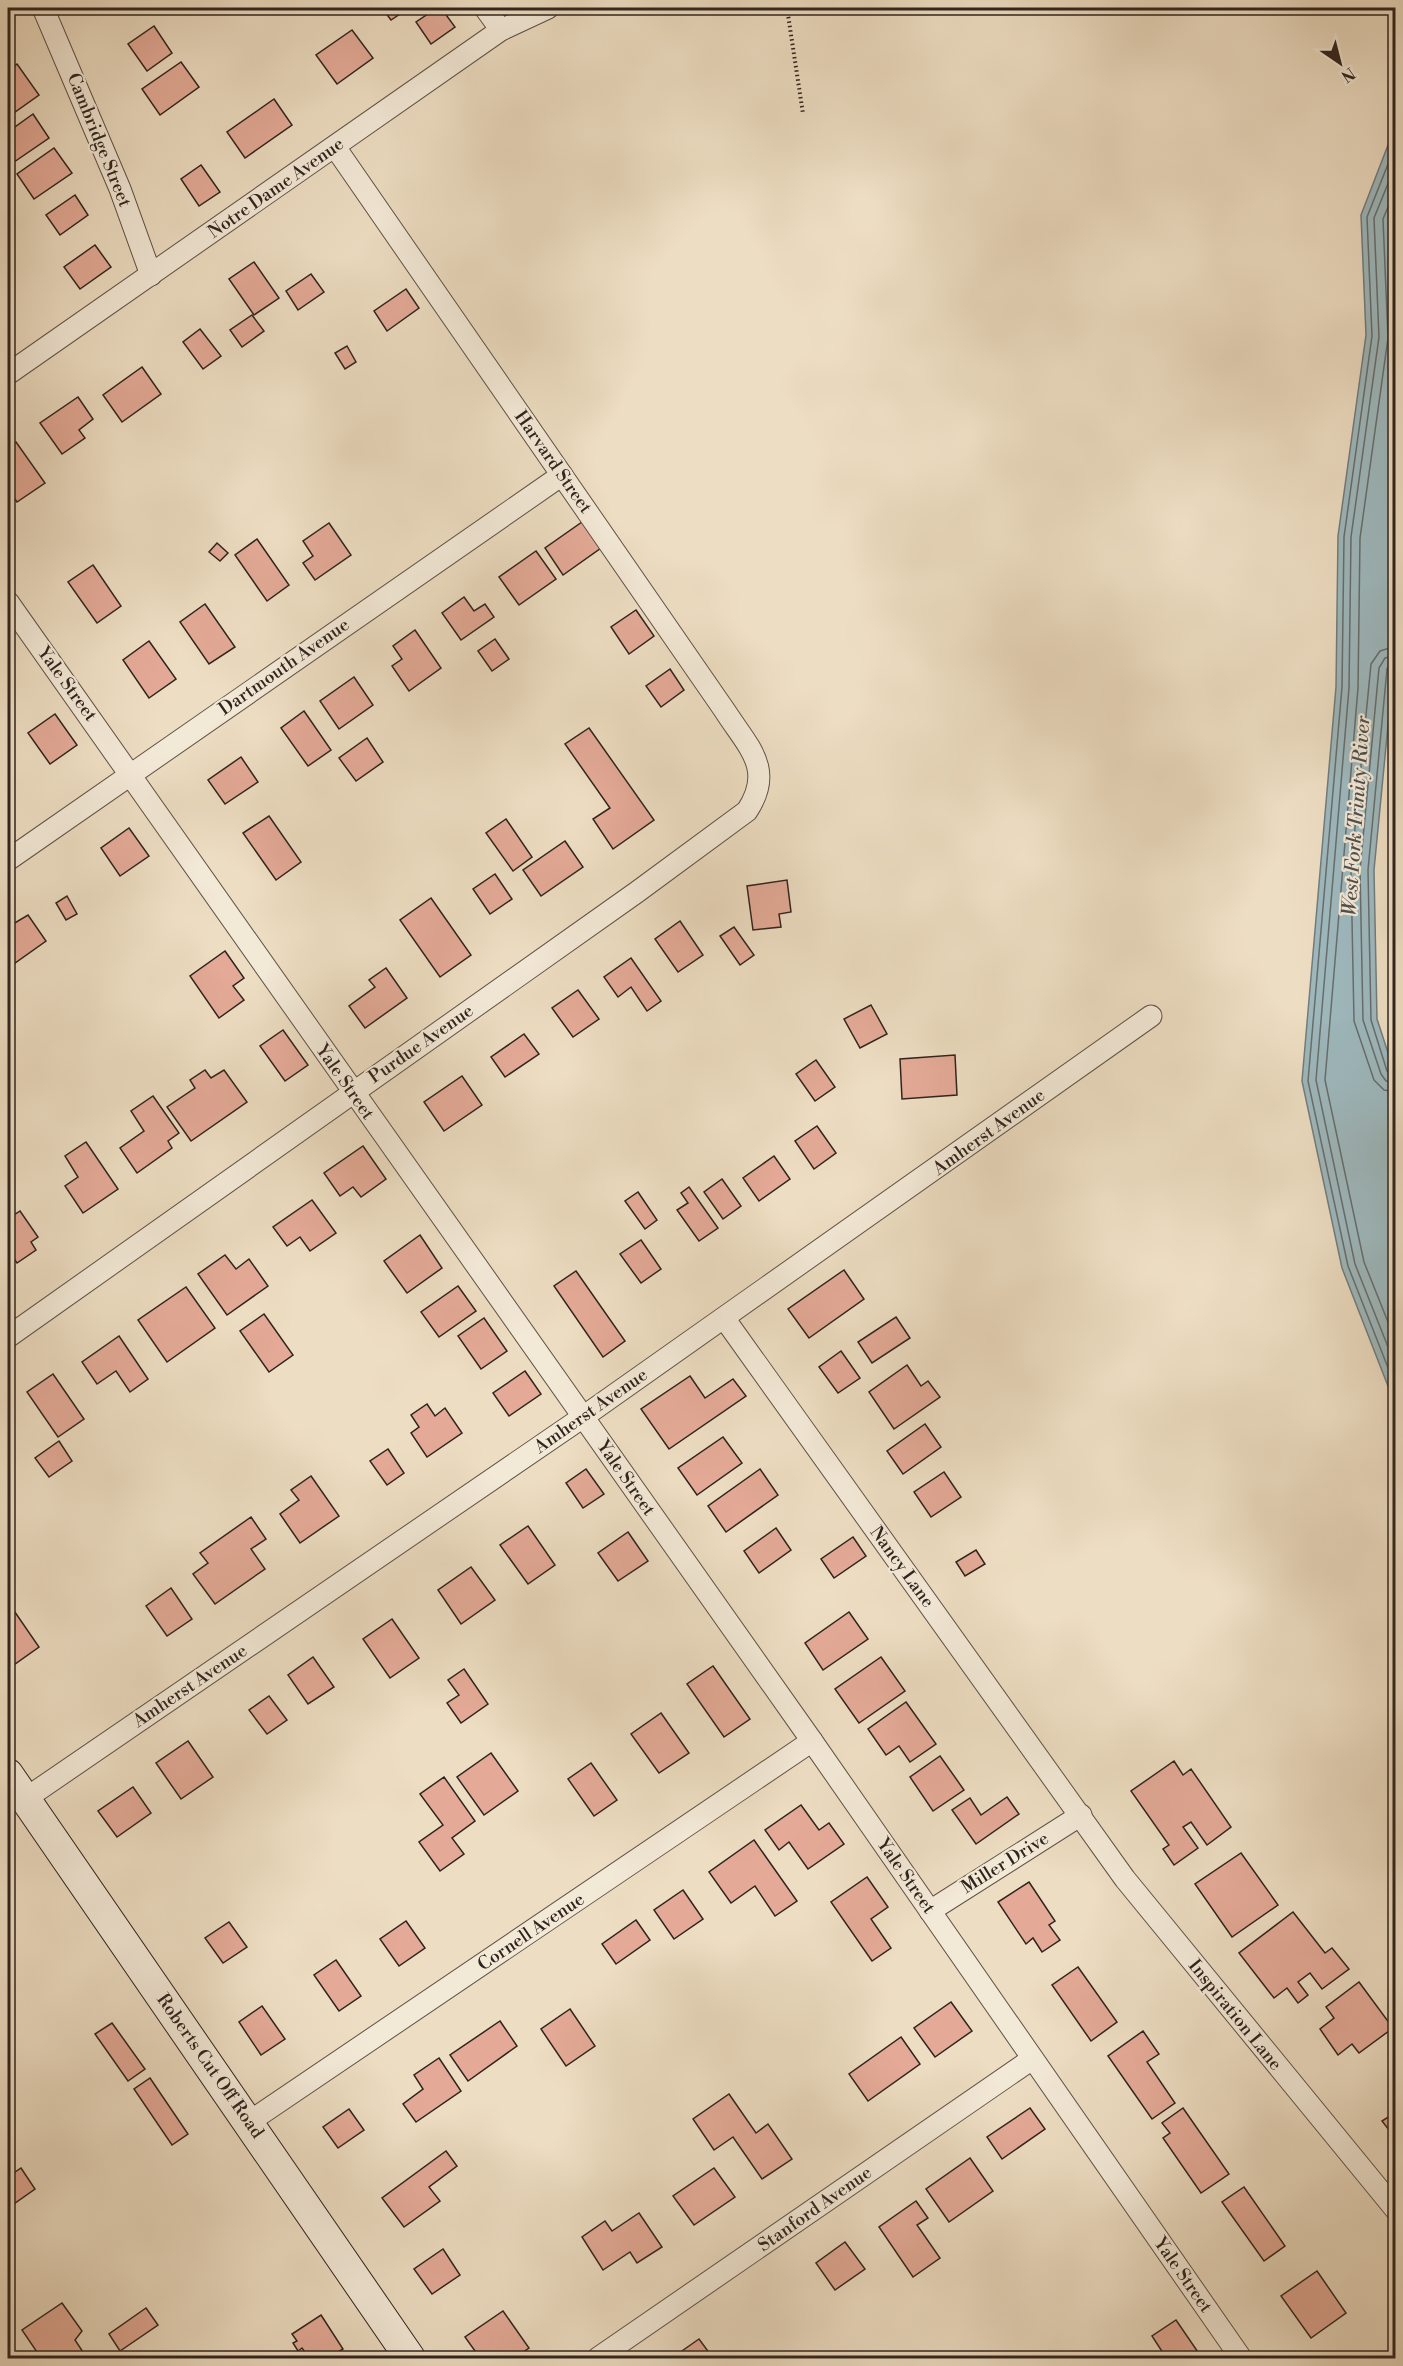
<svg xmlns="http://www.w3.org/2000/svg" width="1403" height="2366" font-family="'Libre Bodoni',serif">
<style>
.water{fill:#9eb9be;stroke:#727d7e;stroke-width:1.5}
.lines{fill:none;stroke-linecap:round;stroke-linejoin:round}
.shore{stroke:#676e6e;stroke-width:1.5}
.building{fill:#e4aa97;stroke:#30241e;stroke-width:1.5}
.street-casing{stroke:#5f5247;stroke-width:23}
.secondary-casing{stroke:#30241e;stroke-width:32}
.path{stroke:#30241e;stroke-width:4;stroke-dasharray:1.5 3;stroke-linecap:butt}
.street{stroke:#f3e9d7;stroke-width:21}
.secondary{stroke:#f3e9d7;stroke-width:30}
.labels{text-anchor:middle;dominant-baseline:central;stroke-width:4.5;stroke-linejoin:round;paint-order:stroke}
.street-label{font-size:18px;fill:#30241e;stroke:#f3e9d7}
.water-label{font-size:20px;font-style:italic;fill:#51514e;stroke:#f3e9d7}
</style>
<rect width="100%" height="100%" fill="#edddc2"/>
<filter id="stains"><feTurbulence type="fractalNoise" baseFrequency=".00333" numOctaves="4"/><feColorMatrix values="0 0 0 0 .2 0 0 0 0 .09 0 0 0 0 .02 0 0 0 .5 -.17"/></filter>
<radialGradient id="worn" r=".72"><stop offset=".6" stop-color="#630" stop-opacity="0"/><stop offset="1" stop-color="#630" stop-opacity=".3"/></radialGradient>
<polygon class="water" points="1395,127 1396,643 1374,870 1377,1019 1396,1077 1395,1404 1342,1268 1302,1081 1336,687 1338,536 1366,335 1361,215"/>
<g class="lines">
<g class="shore">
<polyline points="1396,144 1367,217 1372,336 1344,537 1342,687 1308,1081 1348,1266 1396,1388"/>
<polyline points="1396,164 1374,218 1379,337 1351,537 1349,688 1316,1080 1355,1264 1396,1367"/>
<polyline points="1396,188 1383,219 1388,338 1360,538 1358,688 1325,1080 1364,1262 1396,1342"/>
<polyline points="1396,646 1380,651 1371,664 1351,869 1354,1021 1374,1080 1384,1090 1396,1092"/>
<polyline points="1396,655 1385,658 1379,668 1360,870 1363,1020 1381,1074 1386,1081 1396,1083"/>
<polyline points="1396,662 1390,664 1387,669 1368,870 1371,1020 1387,1071 1396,1075"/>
</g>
</g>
<g class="building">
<polygon points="382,8 409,8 391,20"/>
<polygon points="437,8 441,8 455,27 431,44 416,22"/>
<polygon points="154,26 172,53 147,71 128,44"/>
<polygon points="352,30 373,58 337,84 316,55"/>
<polygon points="181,62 199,87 160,115 142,89"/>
<polygon points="17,64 39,95 8,117 8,71"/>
<polygon points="274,99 292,125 245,158 227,132"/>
<polygon points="33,114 49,138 14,162 8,153 8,132"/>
<polygon points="54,148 72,173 34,199 17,174"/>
<polygon points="201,165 220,192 199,206 181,179"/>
<polygon points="75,195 88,215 60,235 46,215"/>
<polygon points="95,245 111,267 80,289 64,267"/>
<polygon points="254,262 279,298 254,315 229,279"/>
<polygon points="311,274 324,292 298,310 286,291"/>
<polygon points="406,289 419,308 387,331 374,311"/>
<polygon points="252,315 264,331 242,347 230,330"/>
<polygon points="200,329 221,356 203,369 183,342"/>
<polygon points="347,346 356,362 345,369 335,353"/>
<polygon points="142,367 161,394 122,422 103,395"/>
<polygon points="78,397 93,419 79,430 85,438 62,454 40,423"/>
<polygon points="16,442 45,483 17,502 8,489 8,448"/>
<polygon points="582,522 601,548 563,575 545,548"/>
<polygon points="329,523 351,555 315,580 303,563 313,556 303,541"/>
<polygon points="257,539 289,585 267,601 235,555"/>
<polygon points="217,543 228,553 220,561 209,552"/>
<polygon points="536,551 556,579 519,605 499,577"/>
<polygon points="93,565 121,606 97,623 68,582"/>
<polygon points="464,597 474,611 485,604 494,617 461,640 442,613"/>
<polygon points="205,604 235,647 209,664 180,622"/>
<polygon points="636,610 654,636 629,654 611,627"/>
<polygon points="415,630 441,668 409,691 392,666 402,659 393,646"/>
<polygon points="495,639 509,659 492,671 478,651"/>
<polygon points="149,641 176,679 149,698 123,660"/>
<polygon points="670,669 684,690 661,707 646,686"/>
<polygon points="354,677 373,705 339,729 320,701"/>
<polygon points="304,711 331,750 308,766 281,728"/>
<polygon points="55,714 77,745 50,764 28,733"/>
<polygon points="589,728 654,820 613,849 593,819 610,808 565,744"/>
<polygon points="367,738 383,762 356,781 339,758"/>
<polygon points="241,757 258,782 225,804 208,780"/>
<polygon points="269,816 301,862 276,880 243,833"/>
<polygon points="506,819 532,857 513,871 486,833"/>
<polygon points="129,828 149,856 120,876 101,848"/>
<polygon points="565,841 583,867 541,896 523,870"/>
<polygon points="495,874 512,899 490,914 473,889"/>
<polygon points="787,880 791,912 779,914 781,927 753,930 747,886"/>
<polygon points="67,896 77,914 66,920 56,903"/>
<polygon points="431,898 471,955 440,977 400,920"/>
<polygon points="28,915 46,941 8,968 8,927"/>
<polygon points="680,921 703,955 678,972 655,939"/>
<polygon points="734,927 754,955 740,965 720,936"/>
<polygon points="225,951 244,978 233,986 244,1000 219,1018 190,976"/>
<polygon points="631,958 661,1001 647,1011 631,987 618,997 604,977"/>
<polygon points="386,968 407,998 365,1028 349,1006 375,987 369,980"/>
<polygon points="578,990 599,1019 573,1037 552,1008"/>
<polygon points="871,1005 887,1034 860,1048 844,1019"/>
<polygon points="283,1030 308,1065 285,1081 260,1046"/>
<polygon points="524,1034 539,1054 505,1077 491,1057"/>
<polygon points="955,1055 957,1095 902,1099 900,1059"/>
<polygon points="816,1060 835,1087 815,1101 796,1074"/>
<polygon points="205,1070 211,1078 224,1070 247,1102 191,1141 167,1107 195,1088 190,1080"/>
<polygon points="462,1076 482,1105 444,1131 424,1102"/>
<polygon points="153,1096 179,1133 168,1141 172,1148 137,1173 120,1148 144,1131 131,1111"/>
<polygon points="817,1126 836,1153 814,1169 795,1141"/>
<polygon points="86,1142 118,1189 83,1213 65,1186 78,1177 65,1156"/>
<polygon points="363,1146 386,1179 361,1197 353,1187 340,1196 324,1173"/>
<polygon points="774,1156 790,1179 759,1201 743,1178"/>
<polygon points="722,1179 741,1206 723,1219 704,1192"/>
<polygon points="689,1187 718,1228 699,1241 677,1210 688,1203 681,1193"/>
<polygon points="638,1192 657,1220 645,1229 625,1201"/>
<polygon points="312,1200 336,1233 310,1251 300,1237 287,1246 273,1227"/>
<polygon points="20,1211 38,1237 31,1242 36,1250 17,1263 8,1250 8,1219"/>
<polygon points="420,1235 442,1268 407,1293 384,1261"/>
<polygon points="641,1240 661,1269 641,1283 620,1254"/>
<polygon points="225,1255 236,1269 249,1259 268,1286 227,1315 198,1274"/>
<polygon points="844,1270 864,1299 809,1338 788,1309"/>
<polygon points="576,1271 625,1341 603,1357 554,1286"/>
<polygon points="458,1286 476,1311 439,1337 421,1312"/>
<polygon points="186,1287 215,1328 167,1362 138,1320"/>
<polygon points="264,1314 293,1355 269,1372 240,1331"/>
<polygon points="896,1317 910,1338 872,1363 858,1342"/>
<polygon points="484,1318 507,1351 481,1369 458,1336"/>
<polygon points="119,1336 148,1379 130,1392 116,1371 97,1384 82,1362"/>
<polygon points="841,1351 860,1378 838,1393 819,1367"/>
<polygon points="907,1365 921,1386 928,1381 940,1397 894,1429 869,1392"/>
<polygon points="525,1371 541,1394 509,1416 493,1393"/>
<polygon points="53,1374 84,1419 58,1437 27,1392"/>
<polygon points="690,1376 705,1398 733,1379 746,1396 669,1449 641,1409"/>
<polygon points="427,1404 435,1416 445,1408 462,1433 427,1457 411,1433 419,1427 411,1415"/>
<polygon points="925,1424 941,1447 903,1474 887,1451"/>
<polygon points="723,1437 742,1463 697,1495 678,1468"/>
<polygon points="59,1441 72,1461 49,1477 35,1458"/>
<polygon points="388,1449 404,1473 387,1485 370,1461"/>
<polygon points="586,1469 604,1494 583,1508 566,1483"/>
<polygon points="760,1469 778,1495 726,1532 708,1506"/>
<polygon points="944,1472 961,1497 931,1517 914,1492"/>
<polygon points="311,1476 339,1516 300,1543 280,1514 299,1500 291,1490"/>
<polygon points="251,1517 266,1539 251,1549 265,1569 215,1604 193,1574 208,1563 200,1553"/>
<polygon points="528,1526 555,1565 528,1584 500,1545"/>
<polygon points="776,1528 791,1550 759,1573 744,1551"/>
<polygon points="628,1532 648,1561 618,1581 598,1553"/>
<polygon points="853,1537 866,1556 834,1578 821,1559"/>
<polygon points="976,1550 985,1564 965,1576 956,1562"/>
<polygon points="471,1567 495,1600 461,1624 438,1590"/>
<polygon points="171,1588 192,1619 167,1636 146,1606"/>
<polygon points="8,1602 39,1647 8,1669"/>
<polygon points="849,1612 868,1639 823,1670 805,1643"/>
<polygon points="392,1619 419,1658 390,1678 363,1639"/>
<polygon points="313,1657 334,1687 308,1704 288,1675"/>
<polygon points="881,1657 905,1691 859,1723 835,1689"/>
<polygon points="713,1666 750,1719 724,1737 687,1684"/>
<polygon points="464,1669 488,1704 461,1723 447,1703 459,1695 448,1680"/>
<polygon points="269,1696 287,1720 267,1734 249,1710"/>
<polygon points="906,1702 936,1744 910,1762 899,1746 886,1755 868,1729"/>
<polygon points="661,1713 689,1753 659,1773 631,1734"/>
<polygon points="188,1741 213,1777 181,1799 156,1763"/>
<polygon points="491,1753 518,1791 484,1815 457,1777"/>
<polygon points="940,1756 964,1790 933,1811 910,1777"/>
<polygon points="1174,1761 1183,1775 1191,1769 1231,1827 1207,1845 1191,1822 1183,1827 1198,1848 1174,1865 1163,1849 1169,1845 1131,1791"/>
<polygon points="591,1763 617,1800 594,1816 568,1779"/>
<polygon points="444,1777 475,1821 452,1838 464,1854 440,1871 419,1842 443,1825 420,1794"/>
<polygon points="133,1787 151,1813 117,1837 98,1811"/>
<polygon points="1007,1797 1019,1814 976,1844 952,1810 970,1798 981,1815"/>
<polygon points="801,1805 819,1830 829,1823 844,1844 808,1869 789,1842 779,1850 765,1830"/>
<polygon points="754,1840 797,1901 775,1916 755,1886 731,1903 709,1872"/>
<polygon points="1241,1853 1278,1905 1232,1937 1195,1884"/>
<polygon points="867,1877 888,1907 871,1919 891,1948 872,1961 831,1902"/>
<polygon points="1029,1882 1055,1921 1049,1925 1060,1940 1042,1952 1033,1938 1026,1944 998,1902"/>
<polygon points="683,1890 703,1919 674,1939 654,1910"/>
<polygon points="1293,1912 1325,1953 1332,1948 1349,1969 1322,1989 1310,1973 1298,1982 1308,1995 1298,2003 1287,1988 1274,1998 1239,1953"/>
<polygon points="636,1920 650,1940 616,1964 602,1944"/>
<polygon points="406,1921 425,1948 399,1966 380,1939"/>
<polygon points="229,1922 247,1947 223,1963 205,1938"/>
<polygon points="336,1960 361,1996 339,2011 314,1975"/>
<polygon points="1078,1967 1117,2022 1091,2041 1052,1985"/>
<polygon points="1359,1982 1393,2028 1359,2053 1352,2044 1338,2055 1320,2029 1334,2018 1326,2007"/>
<polygon points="951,2002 972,2031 935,2057 914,2028"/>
<polygon points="262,2006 285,2039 261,2055 239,2022"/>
<polygon points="570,2009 595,2046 566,2066 541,2029"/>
<polygon points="500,2021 517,2046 468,2081 450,2055"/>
<polygon points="112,2023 145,2069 128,2081 95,2034"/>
<polygon points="1143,2031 1159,2054 1147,2062 1175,2103 1152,2119 1108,2056"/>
<polygon points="901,2037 920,2064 868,2101 849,2074"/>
<polygon points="439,2058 461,2091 416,2122 403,2104 423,2089 414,2075"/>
<polygon points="150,2078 188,2134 172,2145 134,2089"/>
<polygon points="729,2094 756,2133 768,2124 792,2159 762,2179 733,2137 714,2150 693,2119"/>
<polygon points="1030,2108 1045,2129 1002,2159 987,2137"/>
<polygon points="1183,2108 1229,2174 1201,2193 1163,2138 1170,2133 1162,2123"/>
<polygon points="349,2109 364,2130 338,2148 323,2127"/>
<polygon points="1396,2112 1396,2139 1382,2121"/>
<polygon points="446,2151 457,2166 429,2187 440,2201 404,2227 382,2198"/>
<polygon points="970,2158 993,2191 949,2222 926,2189"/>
<polygon points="21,2168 35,2189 8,2208 8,2177"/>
<polygon points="714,2168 735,2197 694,2225 673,2196"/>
<polygon points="1244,2187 1285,2246 1264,2261 1222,2202"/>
<polygon points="916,2201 928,2218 917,2225 940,2258 913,2277 879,2227"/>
<polygon points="639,2213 662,2247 637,2263 630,2252 603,2270 582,2237 605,2221 612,2231"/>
<polygon points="845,2242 865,2269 835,2290 816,2263"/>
<polygon points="443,2249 460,2275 432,2294 414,2269"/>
<polygon points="1317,2271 1346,2313 1311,2338 1281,2296"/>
<polygon points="62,2303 82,2331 75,2340 87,2358 41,2358 22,2330"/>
<polygon points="146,2308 158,2325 120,2351 109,2334"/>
<polygon points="503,2311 529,2348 514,2358 480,2358 465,2337"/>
<polygon points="321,2315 343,2349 328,2358 309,2358 302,2348 298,2351 293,2343 297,2341 292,2334"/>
<polygon points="1176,2320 1200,2355 1195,2358 1161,2358 1165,2356 1152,2336"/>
<polygon points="699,2339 713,2358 672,2358"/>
</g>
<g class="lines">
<g class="street-casing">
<g id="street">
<polyline points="43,8 120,189 151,275"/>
<polyline points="485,8 501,30"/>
<polyline points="8,374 501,30 548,8"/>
<polyline points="8,602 812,1741 1241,2358"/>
<polyline points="8,860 562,475"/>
<polyline points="724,1318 1125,1879 1396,2210"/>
<path d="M8 1337 637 892 747 811C775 769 748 747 725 711L335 147"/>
<polyline points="25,1799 583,1417 1151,1016"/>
<polyline points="930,1911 1081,1815"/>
<polyline points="249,2122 812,1741"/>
<polyline points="598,2358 1032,2059"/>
</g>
</g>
<g class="secondary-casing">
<polyline id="secondary" points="8,1774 410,2358"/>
</g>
<polyline class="path" points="787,8 803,114"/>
<use href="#street" class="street"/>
<use href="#secondary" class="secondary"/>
</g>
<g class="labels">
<g class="street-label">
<text transform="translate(99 140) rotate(68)">Cambridge Street</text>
<text transform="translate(276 188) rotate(-35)">Notre Dame Avenue</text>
<text transform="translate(553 462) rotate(55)">Harvard Street</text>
<text transform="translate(284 667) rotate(-35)">Dartmouth Avenue</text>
<text transform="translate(67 684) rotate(54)">Yale Street</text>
<text transform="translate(421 1044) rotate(-35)">Purdue Avenue</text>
<text transform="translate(345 1082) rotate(55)">Yale Street</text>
<text transform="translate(989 1132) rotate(-36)">Amherst Avenue</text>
<text transform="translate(591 1411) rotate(-35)">Amherst Avenue</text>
<text transform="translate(626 1478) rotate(55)">Yale Street</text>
<text transform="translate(902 1567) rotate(54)">Nancy Lane</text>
<text transform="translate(190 1686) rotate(-34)">Amherst Avenue</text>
<text transform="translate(1005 1863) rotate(-32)">Miller Drive</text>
<text transform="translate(906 1876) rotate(55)">Yale Street</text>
<text transform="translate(531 1932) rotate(-34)">Cornell Avenue</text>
<text transform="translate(1235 2015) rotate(51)">Inspiration Lane</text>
<text transform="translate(210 2066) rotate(55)">Roberts Cut Off Road</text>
<text transform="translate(815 2209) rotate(-35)">Stanford Avenue</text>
<text transform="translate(1183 2275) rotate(55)">Yale Street</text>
</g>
<g class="water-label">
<text transform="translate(1357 816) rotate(-86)">West Fork Trinity River</text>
</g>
</g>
<rect width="1403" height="2366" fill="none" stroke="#edddc2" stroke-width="30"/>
<rect x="9" y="9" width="1385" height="2348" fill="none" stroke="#30241e" stroke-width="3"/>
<rect x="15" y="15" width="1373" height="2336" fill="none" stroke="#30241e" stroke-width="1.5"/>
<g transform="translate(1340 63) rotate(145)" stroke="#f3e9d7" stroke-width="4.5" paint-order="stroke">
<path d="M0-4.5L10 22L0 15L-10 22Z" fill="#30241e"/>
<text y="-9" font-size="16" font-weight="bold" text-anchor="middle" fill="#30241e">N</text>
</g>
<rect width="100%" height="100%" filter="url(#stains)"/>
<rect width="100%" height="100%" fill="url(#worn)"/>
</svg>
